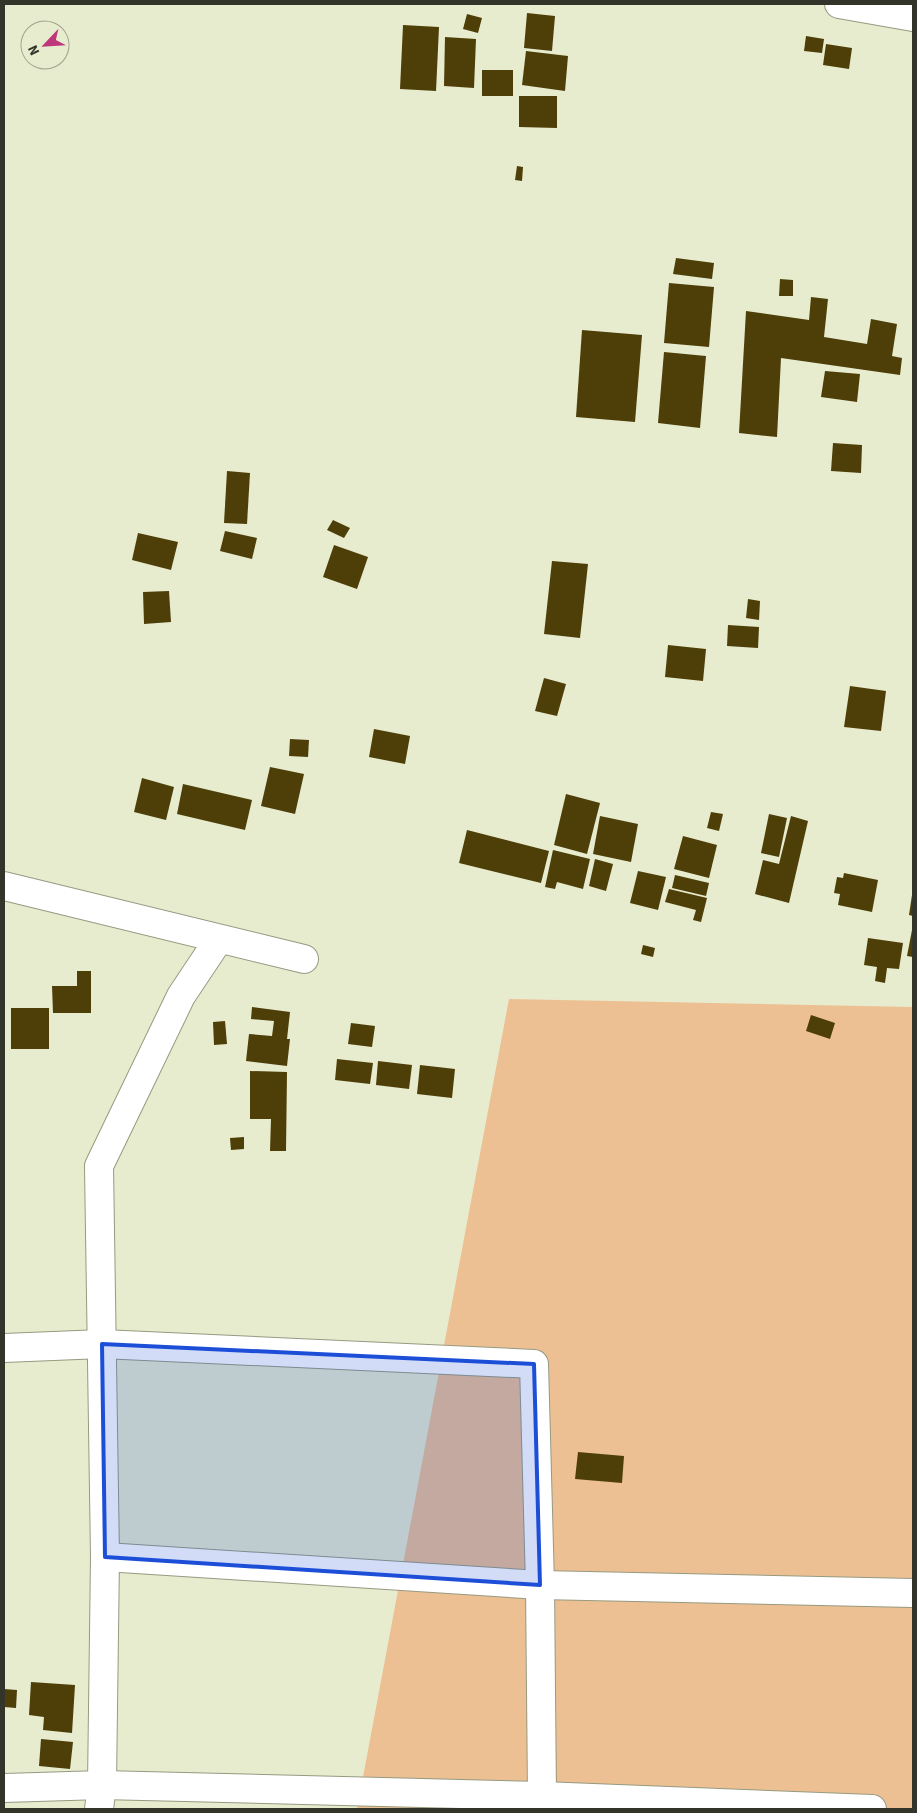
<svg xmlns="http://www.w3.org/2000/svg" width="917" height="1813" font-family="'Source Sans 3',sans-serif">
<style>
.green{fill:#edc093}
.building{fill:#4e3e08}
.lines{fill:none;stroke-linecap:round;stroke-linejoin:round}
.minor-casing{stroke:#969a80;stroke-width:30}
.tertiary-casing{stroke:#969a80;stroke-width:30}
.minor{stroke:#fff;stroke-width:28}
.tertiary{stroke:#fff;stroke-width:28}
.marked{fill:#1d4ed8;fill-opacity:0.2;stroke:#1d4ed8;stroke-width:4;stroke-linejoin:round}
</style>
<rect width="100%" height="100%" fill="#e7eccf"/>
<polygon class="green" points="509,999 913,1007 913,1809 357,1809"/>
<g class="building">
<polygon points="527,13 555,16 552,51 524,48"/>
<polygon points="467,14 482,18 478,33 463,29"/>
<polygon points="403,25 439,27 436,91 400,89"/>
<polygon points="806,36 824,39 822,53 804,51"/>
<polygon points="445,37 476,39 474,88 444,86"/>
<polygon points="826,44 852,48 849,69 823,65"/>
<polygon points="526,51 568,56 565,91 522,85"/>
<rect x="482" y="70" width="31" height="26"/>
<polygon points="519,96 557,96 557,128 519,127"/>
<polygon points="517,166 523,167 522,181 515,180"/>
<polygon points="676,258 714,263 712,279 673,274"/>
<polygon points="780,279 793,280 793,296 779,296"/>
<polygon points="669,283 714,287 709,347 664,343"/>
<polygon points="811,297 828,299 824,337 867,344 871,319 897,324 892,356 902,358 900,375 781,358 777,437 739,433 746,311 809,320"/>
<polygon points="582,330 642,335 635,422 576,417"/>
<polygon points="664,352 706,356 700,428 658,423"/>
<polygon points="825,371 860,374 857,402 821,397"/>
<polygon points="833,443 862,445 861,473 831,471"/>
<polygon points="227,471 250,473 247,524 224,523"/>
<polygon points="333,520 350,528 344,538 327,530"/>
<polygon points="225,531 257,538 252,559 220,551"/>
<polygon points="138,533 178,542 171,570 132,560"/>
<polygon points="334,545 368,557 357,589 323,577"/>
<polygon points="552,561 588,564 580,638 544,634"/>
<polygon points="169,591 171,622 144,624 143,592"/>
<polygon points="748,599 760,601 759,620 746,618"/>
<polygon points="728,625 759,627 758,648 727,646"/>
<polygon points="668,645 706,649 703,681 665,677"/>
<polygon points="544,678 566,684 557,716 535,711"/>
<polygon points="850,686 886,691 881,731 844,727"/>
<polygon points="374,729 410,736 405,764 369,757"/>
<polygon points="290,739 309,740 308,757 289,756"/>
<polygon points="270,767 304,774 295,814 261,806"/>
<polygon points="142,778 174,787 166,820 134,812"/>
<polygon points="183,784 252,800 245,830 177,814"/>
<polygon points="566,794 600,803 587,854 554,845"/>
<polygon points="711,812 723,814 719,831 707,828"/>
<polygon points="769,814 787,818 779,857 761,853"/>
<polygon points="600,816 638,824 631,862 593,854"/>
<polygon points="791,816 808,821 789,903 755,894 763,860 779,864"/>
<polygon points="467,830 549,851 541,883 459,863"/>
<polygon points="683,836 717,845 709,878 674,869"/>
<polygon points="553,850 590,859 583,889 557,882 555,889 545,887"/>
<polygon points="595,859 613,864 606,891 589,886"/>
<polygon points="638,871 666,877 658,910 630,903"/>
<polygon points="844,873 878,880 872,912 838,905 840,894 834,893 837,877 843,878"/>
<polygon points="675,875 709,883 706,896 672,888"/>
<polygon points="669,889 707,898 701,922 693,920 696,910 665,902"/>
<polygon points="912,895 913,895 913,916 909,915"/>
<polygon points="912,930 913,930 913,957 907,956"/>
<polygon points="868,938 903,943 899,969 887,968 885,983 875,981 877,967 864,965"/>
<polygon points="643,945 655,948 653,957 641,954"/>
<polygon points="77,971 91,971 91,1013 53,1013 52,986 77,986"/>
<polygon points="252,1007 290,1012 287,1039 290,1039 287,1066 246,1061 249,1034 272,1036 274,1021 251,1019"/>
<rect x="11" y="1008" width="38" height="41"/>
<polygon points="811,1015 835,1023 830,1039 806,1031"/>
<polygon points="225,1021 227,1044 214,1045 213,1022"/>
<polygon points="351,1023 375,1026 372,1047 348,1044"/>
<polygon points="337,1059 373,1063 370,1084 335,1080"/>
<polygon points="378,1061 412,1065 409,1089 376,1085"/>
<polygon points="420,1065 455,1069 452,1098 417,1094"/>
<polygon points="250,1071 287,1072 286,1151 270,1151 271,1119 250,1119"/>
<polygon points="244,1137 244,1149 231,1150 230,1138"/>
<polygon points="578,1452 624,1456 622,1483 575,1479"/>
<polygon points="31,1682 75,1685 72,1733 43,1730 44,1717 29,1715"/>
<polygon points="4,1689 17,1690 16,1708 4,1707"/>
<polygon points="41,1739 73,1742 70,1769 39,1766"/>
</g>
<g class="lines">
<g class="minor-casing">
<g id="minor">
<polyline points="4,886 304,959"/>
<polyline points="4,1348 102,1344 534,1364 540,1585 542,1796"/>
<polyline points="105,1557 540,1585 913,1593"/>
<polyline points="4,1788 102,1785 542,1796 872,1809"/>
<polyline points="99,1809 102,1785 105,1557 99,1166 181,996 219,939"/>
</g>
</g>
<g class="tertiary-casing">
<polyline id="tertiary" points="839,4 913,17"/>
</g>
<use href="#minor" class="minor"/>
<use href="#tertiary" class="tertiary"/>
</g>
<path class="marked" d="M102 1344 534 1364 540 1585 105 1557Z"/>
<rect width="917" height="1813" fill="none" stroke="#33352a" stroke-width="10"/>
<g transform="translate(45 45) rotate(245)"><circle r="24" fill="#e7eccf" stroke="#9fa38d"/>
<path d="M0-4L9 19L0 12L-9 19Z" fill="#bd377a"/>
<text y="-8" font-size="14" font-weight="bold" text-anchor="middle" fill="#33352a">N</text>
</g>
</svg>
